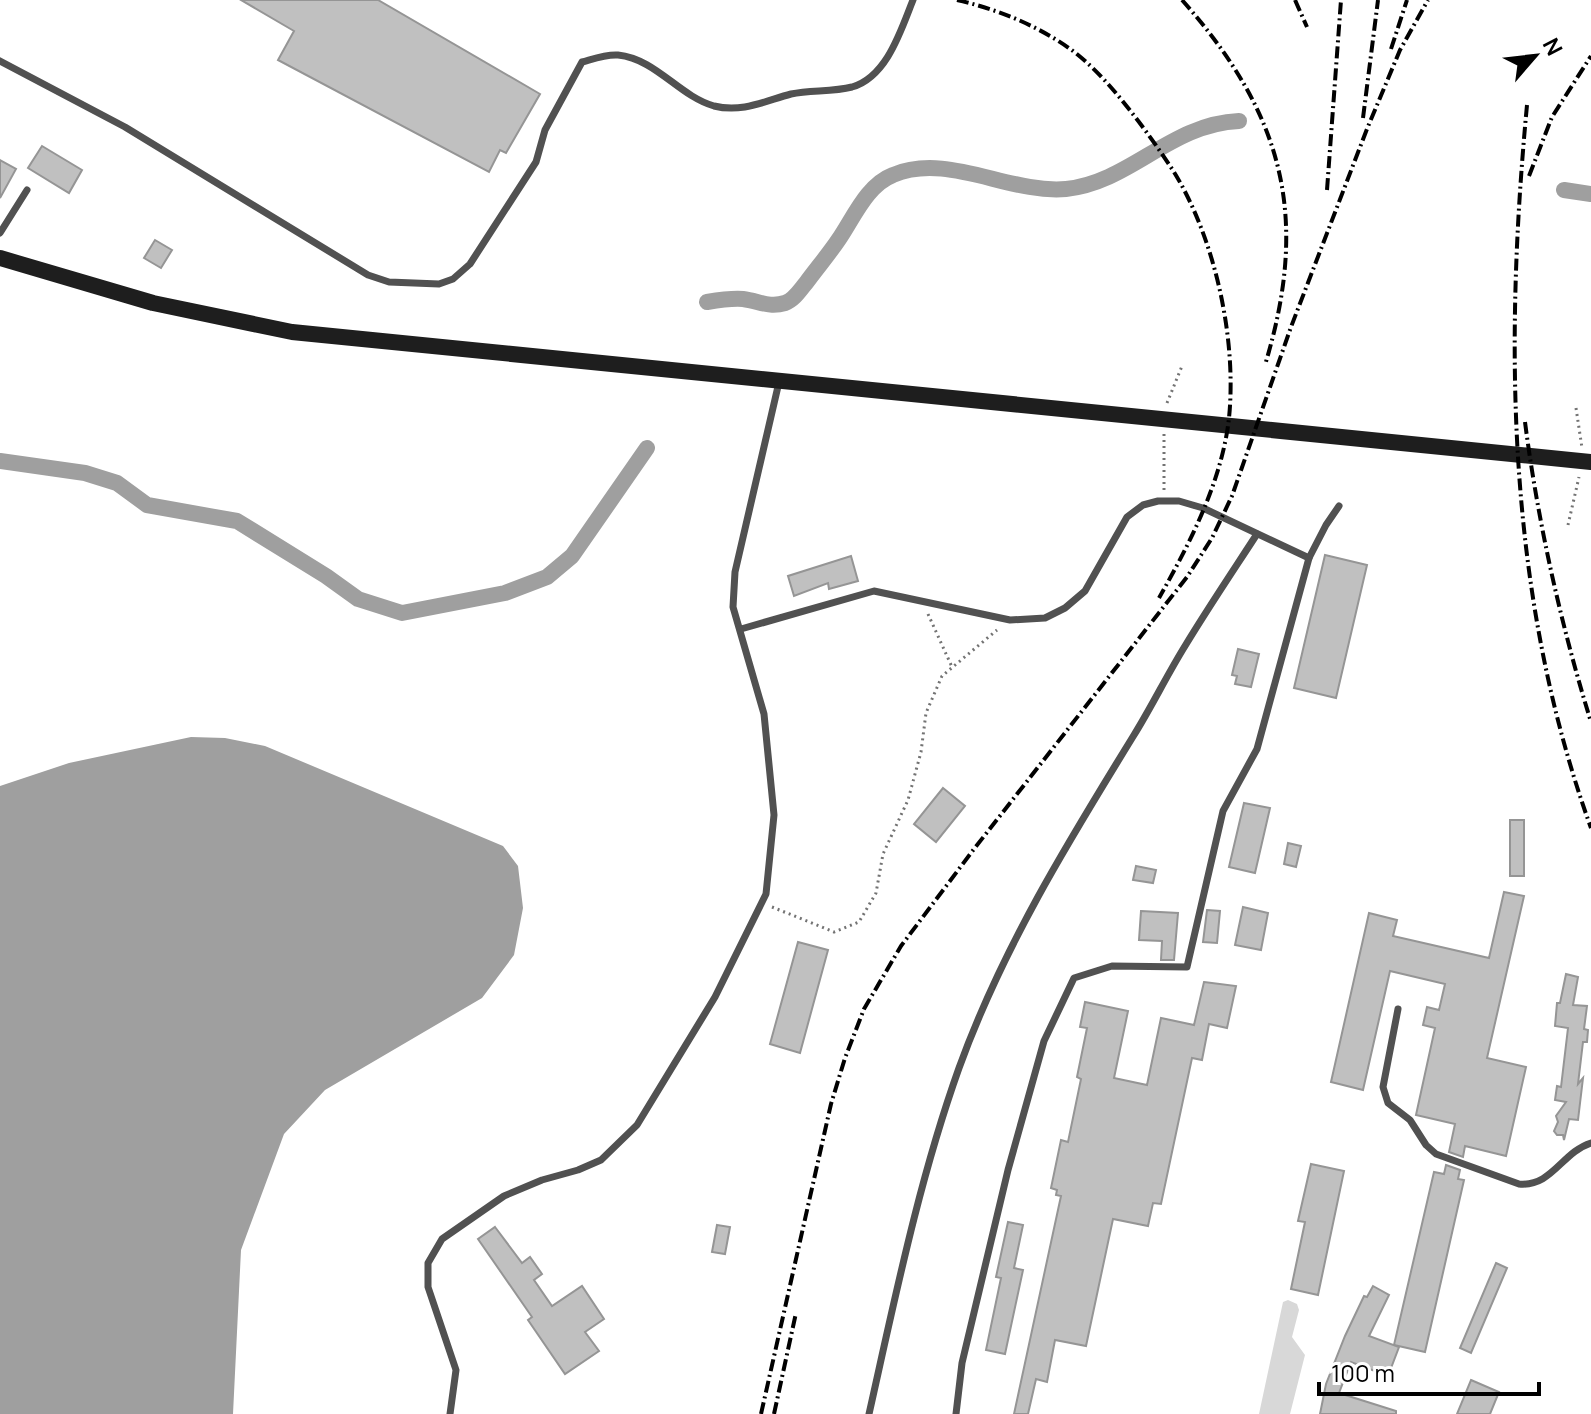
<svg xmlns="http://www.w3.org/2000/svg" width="1591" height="1414" font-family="Manrope,sans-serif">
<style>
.green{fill:#d8d8d8}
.water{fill:#9f9f9f}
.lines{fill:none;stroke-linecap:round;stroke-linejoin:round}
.canal{stroke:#9f9f9f;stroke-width:16}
.building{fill:#c0c0c0;stroke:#959595;stroke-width:2}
.path{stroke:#737373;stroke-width:3;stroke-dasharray:2 4;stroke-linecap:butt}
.lane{stroke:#515151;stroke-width:7}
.secondary{stroke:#1e1e1e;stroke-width:16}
.rail{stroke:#000;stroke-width:4;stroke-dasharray:12 4 2 4;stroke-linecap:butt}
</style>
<rect width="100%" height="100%" fill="#fff"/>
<polygon class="green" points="1288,1300 1297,1304 1299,1310 1292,1337 1305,1355 1290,1414 1259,1414 1283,1302"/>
<polygon class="water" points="191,737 225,738 265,746 503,846 518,866 523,908 514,955 482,998 325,1090 284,1134 241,1250 233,1414 0,1414 0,786 69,763"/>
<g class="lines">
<g class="canal">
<polyline points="1564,190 1591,194"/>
<path d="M707 302C719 300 731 298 743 299 759 301 769 308 785 303 794 300 800 290 806 283 817 268 829 254 839 239 854 217 867 185 893 175 947 152 1009 194 1066 189 1131 182 1170 124 1239 121"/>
<polyline points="0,461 85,473 117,483 147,505 237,521 326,576 358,599 402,613 505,593 547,577 572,556 647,448"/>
</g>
</g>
<g class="building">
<polygon points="241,0 378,0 540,94 506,153 500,150 489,172 278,60 294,31"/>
<polygon points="42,146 82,170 69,193 28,168"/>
<polygon points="0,160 16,169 0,198"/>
<polygon points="155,240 172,250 161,268 144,258"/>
<polygon points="1325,555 1367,565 1336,698 1294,688"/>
<polygon points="851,556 858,581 829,589 828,583 794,596 788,576"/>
<polygon points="1238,649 1259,654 1251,687 1235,684 1237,676 1232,675"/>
<polygon points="943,788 965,806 936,842 914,824"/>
<polygon points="1244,803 1270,808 1255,873 1229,867"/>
<rect x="1510" y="820" width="14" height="56"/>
<polygon points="1288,843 1301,846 1296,867 1284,864"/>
<polygon points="1136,866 1156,870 1153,883 1133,880"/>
<polygon points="1504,892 1524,896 1487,1058 1526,1067 1506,1156 1465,1146 1463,1157 1449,1152 1455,1124 1416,1115 1435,1028 1423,1025 1427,1007 1439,1010 1445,984 1390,971 1363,1090 1331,1082 1369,913 1397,920 1393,936 1489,958"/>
<polygon points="1243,907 1268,913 1261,950 1235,945"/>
<polygon points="1207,910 1220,911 1217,943 1203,942"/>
<polygon points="1141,911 1178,913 1174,960 1161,960 1162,941 1139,940"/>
<polygon points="798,942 828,950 800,1053 770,1044"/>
<polygon points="1566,974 1578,977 1573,1005 1587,1006 1584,1029 1588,1030 1587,1042 1583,1042 1578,1084 1583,1078 1578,1120 1569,1119 1564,1140 1563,1135 1557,1135 1554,1131 1558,1122 1556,1116 1566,1102 1555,1100 1557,1086 1561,1087 1568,1028 1555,1026 1557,1003 1560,1003"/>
<polygon points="1204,982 1236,986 1227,1028 1209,1024 1202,1060 1192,1058 1161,1204 1153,1203 1148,1226 1113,1219 1086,1346 1055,1340 1047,1382 1036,1379 1028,1414 1014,1414 1061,1196 1056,1195 1057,1190 1051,1188 1061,1140 1068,1142 1081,1079 1077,1077 1087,1028 1080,1027 1085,1002 1128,1011 1114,1078 1147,1085 1161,1018 1194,1025"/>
<polygon points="1311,1164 1344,1171 1318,1295 1291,1289 1305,1222 1298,1221"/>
<polygon points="1446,1165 1460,1170 1458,1179 1464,1180 1425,1352 1394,1345 1434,1172 1444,1174"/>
<polygon points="1008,1222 1023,1225 1014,1268 1023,1270 1005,1354 986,1350 1001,1278 996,1277"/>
<polygon points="717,1225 730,1227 725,1254 712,1252"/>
<polygon points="495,1227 522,1263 530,1257 542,1274 534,1280 552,1306 582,1286 604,1319 585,1332 599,1351 565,1374 528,1320 532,1317 478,1239"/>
<polygon points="1496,1263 1507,1268 1471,1353 1460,1348"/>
<polygon points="1373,1286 1389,1295 1369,1336 1399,1347 1388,1376 1351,1362 1339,1393 1396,1411 1396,1414 1320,1414 1326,1384 1345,1336 1364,1296 1367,1297"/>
<polygon points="1471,1380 1499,1392 1490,1414 1457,1414"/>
</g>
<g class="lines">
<g class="path">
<polyline points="1167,403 1182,366"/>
<polyline points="1576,408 1582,448"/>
<polyline points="1164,490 1164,433"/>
<polyline points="1568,525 1579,477"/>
<polyline points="928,614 952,667"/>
<polyline points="772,907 834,932 859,922 876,893 883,854 908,800 921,752 926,713 942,676 997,630"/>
</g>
<g class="lane">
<path d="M0 61 125 127 368 275 389 282 439 284 453 279 470 264 536 162 545 130 582 62C593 59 606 54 618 55 656 59 679 96 714 106 742 113 765 101 791 94 811 90 832 92 852 87 887 77 901 30 913 0"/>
<polyline points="0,233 27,190"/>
<polyline points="741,629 874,591 1010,620 1045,618 1065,608 1085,591 1127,517 1143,505 1158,501 1179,501 1203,508 1309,558"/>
<path d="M1398 1009 1383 1087 1388 1103 1410 1120 1426 1145 1436 1154 1519 1184C1552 1187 1562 1152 1591 1143"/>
<polyline points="450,1414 456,1370 428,1287 428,1263 442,1239 504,1196 542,1180 578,1170 601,1160 637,1125 715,997 766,894 774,815 764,714 733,607 735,572 779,382"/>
<path d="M869 1414C895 1298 919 1180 959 1068 1002 949 1068 842 1134 735 1152 706 1167 675 1185 646 1208 608 1233 571 1257 534"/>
<polyline points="956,1414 962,1363 1008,1170 1044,1041 1074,978 1112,966 1187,967 1223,811 1257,749 1309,558 1326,525 1339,506"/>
</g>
<polyline class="secondary" points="0,258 153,303 292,332 1591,462"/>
<g class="rail">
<path d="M957 0C997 9 1039 26 1073 51 1099 71 1119 96 1139 122 1151 138 1163 155 1174 172 1215 239 1237 339 1229 418 1222 481 1190 543 1159 598"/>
<path d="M1182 0C1284 115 1310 217 1265 365"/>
<polyline points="1295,0 1307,27"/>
<polyline points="1391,49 1407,0"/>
<path d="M1527 105C1504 349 1507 595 1591 828"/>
<polyline points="1363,118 1378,0"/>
<polyline points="1529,176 1552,117 1591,56"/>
<polyline points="1327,190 1341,0"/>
<path d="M1525 422C1538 523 1561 625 1591 722"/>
<polyline points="761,1414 831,1104 845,1058 864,1009 901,946 974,849 1187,577 1212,538 1232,496 1291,327 1367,129 1400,50 1428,0"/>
<polyline points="774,1414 796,1313"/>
</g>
</g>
<g transform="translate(1535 56) rotate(62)" stroke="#ffffff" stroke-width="6" paint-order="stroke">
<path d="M0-6L14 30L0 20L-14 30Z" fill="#000000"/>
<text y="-12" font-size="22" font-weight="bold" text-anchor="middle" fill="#000000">N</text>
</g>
<path d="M1319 1382v12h220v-12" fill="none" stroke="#000000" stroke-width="4"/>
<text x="1331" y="1382" font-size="24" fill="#000000" stroke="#ffffff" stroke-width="6" paint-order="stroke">100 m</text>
</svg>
